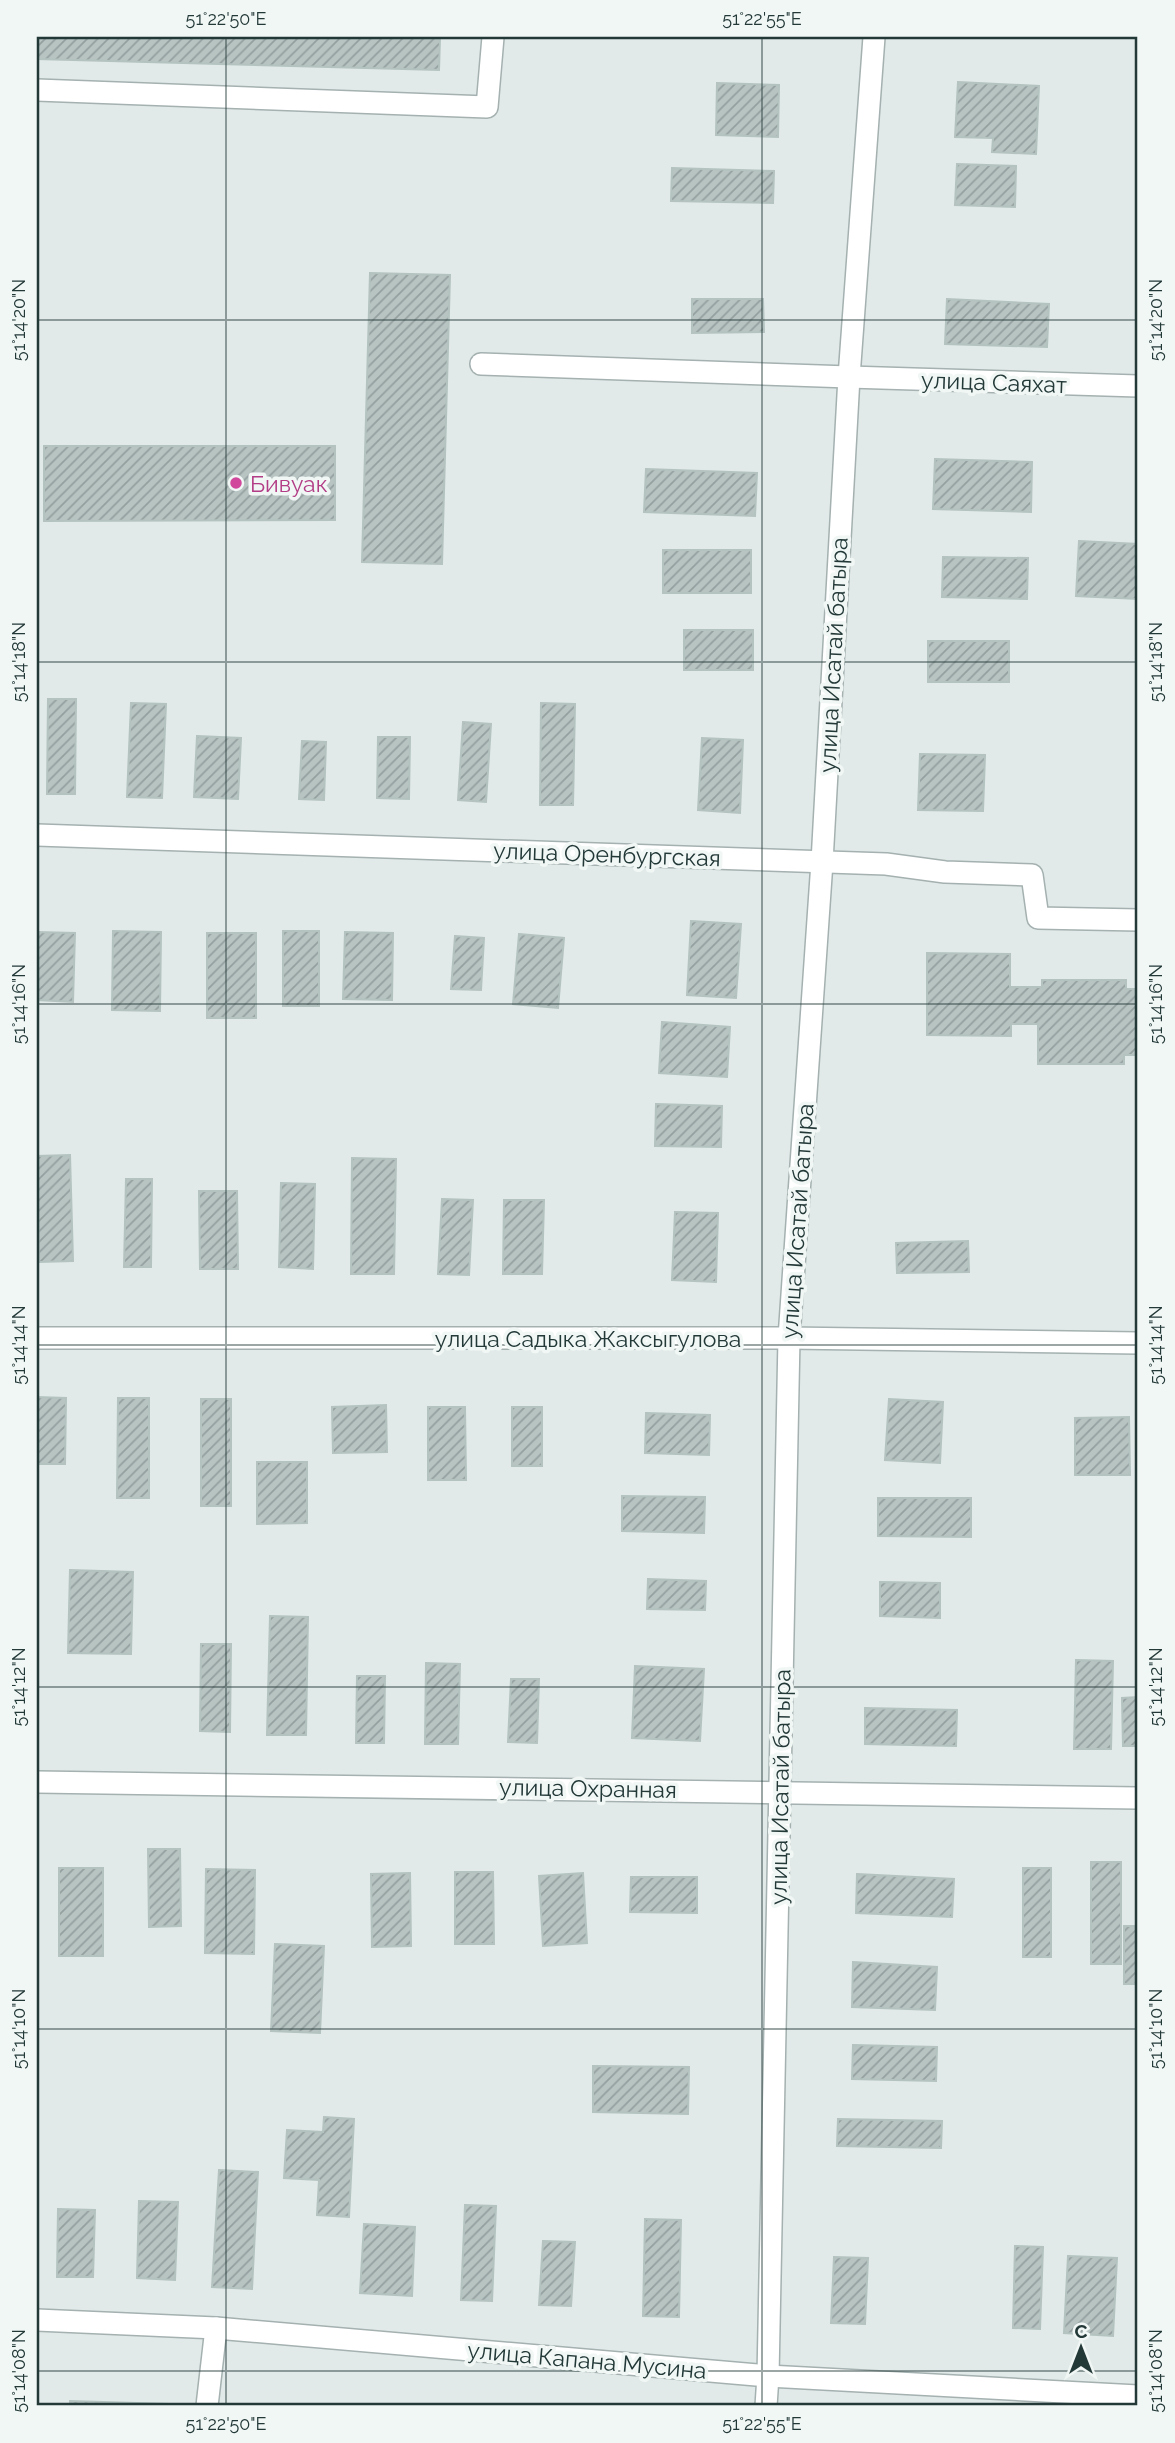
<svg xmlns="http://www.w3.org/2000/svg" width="1175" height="2443" font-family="Raleway,sans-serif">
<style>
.building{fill:url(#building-hatch);stroke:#b4c3c0;stroke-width:2}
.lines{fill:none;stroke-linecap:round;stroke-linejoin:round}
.service-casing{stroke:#a4b1b0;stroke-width:24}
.minor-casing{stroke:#a4b1b0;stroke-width:24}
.service{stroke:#fff;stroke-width:21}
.minor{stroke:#fff;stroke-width:21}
.ticks{fill:none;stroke:#233938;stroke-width:2;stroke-opacity:0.45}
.hotel-dot{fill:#d1479c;stroke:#f1f7f5;stroke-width:2.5}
.labels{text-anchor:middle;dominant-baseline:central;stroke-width:7;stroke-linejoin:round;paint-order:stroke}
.street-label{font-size:23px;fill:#233938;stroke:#f1f7f5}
.hotel-label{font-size:23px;fill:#b23c85;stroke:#f1f7f5;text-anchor:start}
.neatline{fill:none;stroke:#233938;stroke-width:2.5}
.ticks-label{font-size:18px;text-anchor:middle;fill:#233938}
</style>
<defs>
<pattern id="building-hatch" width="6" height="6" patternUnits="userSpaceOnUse" patternTransform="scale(1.75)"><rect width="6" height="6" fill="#b7c4c2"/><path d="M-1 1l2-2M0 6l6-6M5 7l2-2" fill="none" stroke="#94a09f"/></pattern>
</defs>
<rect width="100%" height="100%" fill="#e1eae8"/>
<g class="building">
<polygon points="37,37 440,37 439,70 37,59"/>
<polygon points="958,82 1039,86 1036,154 992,152 993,138 955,137"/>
<polygon points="717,83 779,85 778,137 716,135"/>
<polygon points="957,164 1016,166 1015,207 955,205"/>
<polygon points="672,168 774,171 773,203 671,201"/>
<polygon points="370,273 450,275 442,564 362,562"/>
<polygon points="692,299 763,299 764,332 692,333"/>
<polygon points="947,299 1049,304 1047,347 945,344"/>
<polygon points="44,446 335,446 335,520 44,521"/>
<polygon points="935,459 1032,462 1031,512 933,509"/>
<polygon points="646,469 757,473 755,516 644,512"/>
<polygon points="1079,541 1138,544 1138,599 1076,596"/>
<rect x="663" y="550" width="88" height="43"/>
<polygon points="943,557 1028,558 1027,599 942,597"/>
<rect x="684" y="630" width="69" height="40"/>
<rect x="928" y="641" width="81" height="41"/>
<polygon points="48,699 76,699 75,794 47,794"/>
<polygon points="131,703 166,704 162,798 127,797"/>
<polygon points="541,703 575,704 573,805 540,805"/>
<polygon points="463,722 491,724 486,802 458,800"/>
<polygon points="197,736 241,738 238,799 194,797"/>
<polygon points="378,737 410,737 409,799 377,798"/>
<polygon points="702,738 743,740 740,813 698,810"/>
<polygon points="302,741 326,742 324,800 299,799"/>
<polygon points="920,754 985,755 983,811 918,810"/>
<polygon points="691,921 741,924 736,998 687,995"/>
<polygon points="113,931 161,932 160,1011 112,1010"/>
<rect x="283" y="931" width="36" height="75"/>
<polygon points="37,932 75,933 73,1002 37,1000"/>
<polygon points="345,932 393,933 392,1000 343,999"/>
<rect x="207" y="933" width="49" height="85"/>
<polygon points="519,934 564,938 558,1008 513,1004"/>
<polygon points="455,936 484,938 481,990 451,989"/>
<polygon points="927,953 1010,954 1010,987 1042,987 1042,980 1126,980 1126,989 1138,989 1138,1055 1124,1055 1124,1064 1038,1064 1038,1024 1011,1024 1011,1036 927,1035"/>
<polygon points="662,1022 730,1027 727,1077 659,1073"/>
<polygon points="656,1104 722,1106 721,1147 655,1146"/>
<polygon points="70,1155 73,1261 39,1262 37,1156"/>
<polygon points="352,1158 396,1159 394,1274 351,1274"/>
<polygon points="126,1179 152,1179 151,1267 124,1267"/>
<polygon points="281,1183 315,1184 313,1269 279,1267"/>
<polygon points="199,1191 237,1191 238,1269 200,1269"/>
<polygon points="442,1199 473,1200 469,1275 438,1274"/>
<polygon points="504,1200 544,1200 542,1274 503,1274"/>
<polygon points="675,1212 718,1213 716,1282 672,1280"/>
<polygon points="968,1241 969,1272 897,1273 896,1243"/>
<polygon points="37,1397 66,1398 65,1464 37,1464"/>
<polygon points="118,1398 149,1398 149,1498 117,1498"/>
<rect x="201" y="1399" width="30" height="107"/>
<polygon points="889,1399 943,1402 940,1463 885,1460"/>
<polygon points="386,1405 387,1452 333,1453 332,1407"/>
<polygon points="428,1407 465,1407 466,1480 428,1480"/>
<rect x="512" y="1407" width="30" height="59"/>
<polygon points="646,1413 710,1415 709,1455 645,1453"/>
<polygon points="1129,1417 1130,1475 1075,1475 1075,1418"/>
<polygon points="257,1462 307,1462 307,1523 257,1524"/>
<polygon points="622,1496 705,1497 704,1533 622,1531"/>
<polygon points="878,1498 971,1498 971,1537 878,1536"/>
<polygon points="70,1570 133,1572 131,1654 68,1653"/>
<polygon points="648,1579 706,1581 705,1610 647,1609"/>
<polygon points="880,1582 940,1583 940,1618 880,1616"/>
<polygon points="270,1616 308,1617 306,1735 267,1735"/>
<polygon points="201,1644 231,1644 230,1732 200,1731"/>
<polygon points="1076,1660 1113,1661 1111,1749 1074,1749"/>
<polygon points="426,1663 460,1664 458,1744 425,1744"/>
<polygon points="635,1666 704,1669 700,1741 632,1738"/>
<polygon points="357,1676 385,1676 384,1743 356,1743"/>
<polygon points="511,1679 539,1679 537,1743 508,1742"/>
<polygon points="1138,1697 1138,1746 1123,1746 1122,1698"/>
<polygon points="865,1708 957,1710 956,1746 865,1744"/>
<polygon points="148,1849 180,1849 181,1926 149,1927"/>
<rect x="1091" y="1862" width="30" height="102"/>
<rect x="59" y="1868" width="44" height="88"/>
<rect x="1023" y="1868" width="28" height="89"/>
<polygon points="206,1869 255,1870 254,1954 205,1953"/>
<polygon points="455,1872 493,1872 494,1944 455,1944"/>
<polygon points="410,1873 411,1946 372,1947 371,1874"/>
<polygon points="583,1873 587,1943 543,1946 539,1876"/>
<polygon points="857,1874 954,1879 952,1917 856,1913"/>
<polygon points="631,1877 697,1877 697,1913 630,1912"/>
<rect x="1124" y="1926" width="14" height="58"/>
<polygon points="275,1944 324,1946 320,2033 271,2031"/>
<polygon points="853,1962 937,1967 935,2010 852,2007"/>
<polygon points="853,2045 937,2047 936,2081 852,2079"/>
<polygon points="593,2066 689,2067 688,2114 593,2112"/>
<polygon points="324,2117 354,2119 349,2217 317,2215 319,2180 284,2178 287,2130 323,2132"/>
<polygon points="838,2119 942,2121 941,2148 837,2146"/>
<polygon points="219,2170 258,2172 252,2289 212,2287"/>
<polygon points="139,2201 178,2202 175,2280 137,2278"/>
<polygon points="465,2205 496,2206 492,2301 461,2300"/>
<polygon points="58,2209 95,2210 93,2277 57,2277"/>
<polygon points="645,2219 681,2220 679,2317 643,2316"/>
<polygon points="364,2224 415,2227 412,2296 360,2293"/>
<polygon points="543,2241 575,2242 571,2306 539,2305"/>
<polygon points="1015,2246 1043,2247 1040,2329 1013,2328"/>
<polygon points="1068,2256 1117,2258 1113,2336 1064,2333"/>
<polygon points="1138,2256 1138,2338 1136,2338"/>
<polygon points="834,2257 868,2258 865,2324 831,2323"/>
<polygon points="70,2401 169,2404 169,2406 70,2406"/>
</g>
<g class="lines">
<g class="service-casing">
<g id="service">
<polyline points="37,90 487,107 493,37"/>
<polyline points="481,364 849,377"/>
</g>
</g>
<g class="minor-casing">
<g id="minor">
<polyline points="849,377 1138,386"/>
<polyline points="37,835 886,864 945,872 1032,875 1038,918 1138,920"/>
<polyline points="37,1338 789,1338 1138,1343"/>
<polyline points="37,1782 1138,1798"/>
<polyline points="37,2320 216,2328 768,2376 1138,2396"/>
<polyline points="207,2406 216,2328"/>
<polyline points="766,2406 768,2376 789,1338 822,862 849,377 874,37"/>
</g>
</g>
<use href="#service" class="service"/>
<use href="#minor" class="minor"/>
</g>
<path class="ticks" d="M226 37V2406M762 37V2406M37 320H1138M37 662H1138M37 1004H1138M37 1345H1138M37 1687H1138M37 2029H1138M37 2371H1138"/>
<circle class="hotel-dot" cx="236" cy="483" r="7"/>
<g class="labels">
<g class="street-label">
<text transform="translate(994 382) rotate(2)">улица Саяхат</text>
<text transform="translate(833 655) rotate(-87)">улица Исатай батыра</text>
<text transform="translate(607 854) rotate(2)">улица Оренбургская</text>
<text transform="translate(797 1221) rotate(-86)">улица Исатай батыра</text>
<text x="588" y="1338">улица Садыка Жаксыгулова</text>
<text transform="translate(780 1787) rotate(-89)">улица Исатай батыра</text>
<text transform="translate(588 1788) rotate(1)">улица Охранная</text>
<text transform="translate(587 2360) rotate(5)">улица Капана Мусина</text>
</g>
<g class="hotel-label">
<text x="250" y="483">Бивуак</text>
</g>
</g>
<rect width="1175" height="2443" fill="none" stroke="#f1f7f5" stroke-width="77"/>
<g transform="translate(1081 2348)" stroke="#f1f7f5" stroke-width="5" paint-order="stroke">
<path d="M0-5L12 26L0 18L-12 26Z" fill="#233938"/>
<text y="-10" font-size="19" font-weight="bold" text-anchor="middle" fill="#233938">С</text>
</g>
<rect x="38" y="38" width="1098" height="2366" class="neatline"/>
<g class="ticks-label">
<text x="226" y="25">51°22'50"E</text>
<text x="762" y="25">51°22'55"E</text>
<text transform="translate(19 320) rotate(-90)" y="6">51°14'20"N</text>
<text transform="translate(1156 320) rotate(-90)" y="6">51°14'20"N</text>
<text transform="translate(19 662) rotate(-90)" y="6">51°14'18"N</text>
<text transform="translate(1156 662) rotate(-90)" y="6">51°14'18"N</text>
<text transform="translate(19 1004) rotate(-90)" y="6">51°14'16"N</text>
<text transform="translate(1156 1004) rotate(-90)" y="6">51°14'16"N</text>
<text transform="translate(19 1345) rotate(-90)" y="6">51°14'14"N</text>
<text transform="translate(1156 1345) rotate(-90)" y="6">51°14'14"N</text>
<text transform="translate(19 1687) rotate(-90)" y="6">51°14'12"N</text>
<text transform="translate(1156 1687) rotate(-90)" y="6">51°14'12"N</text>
<text transform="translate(19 2029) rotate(-90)" y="6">51°14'10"N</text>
<text transform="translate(1156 2029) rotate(-90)" y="6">51°14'10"N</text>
<text transform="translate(19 2371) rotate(-90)" y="6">51°14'08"N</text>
<text transform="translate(1156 2371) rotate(-90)" y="6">51°14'08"N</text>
<text x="226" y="2430">51°22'50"E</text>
<text x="762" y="2430">51°22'55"E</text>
</g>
</svg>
